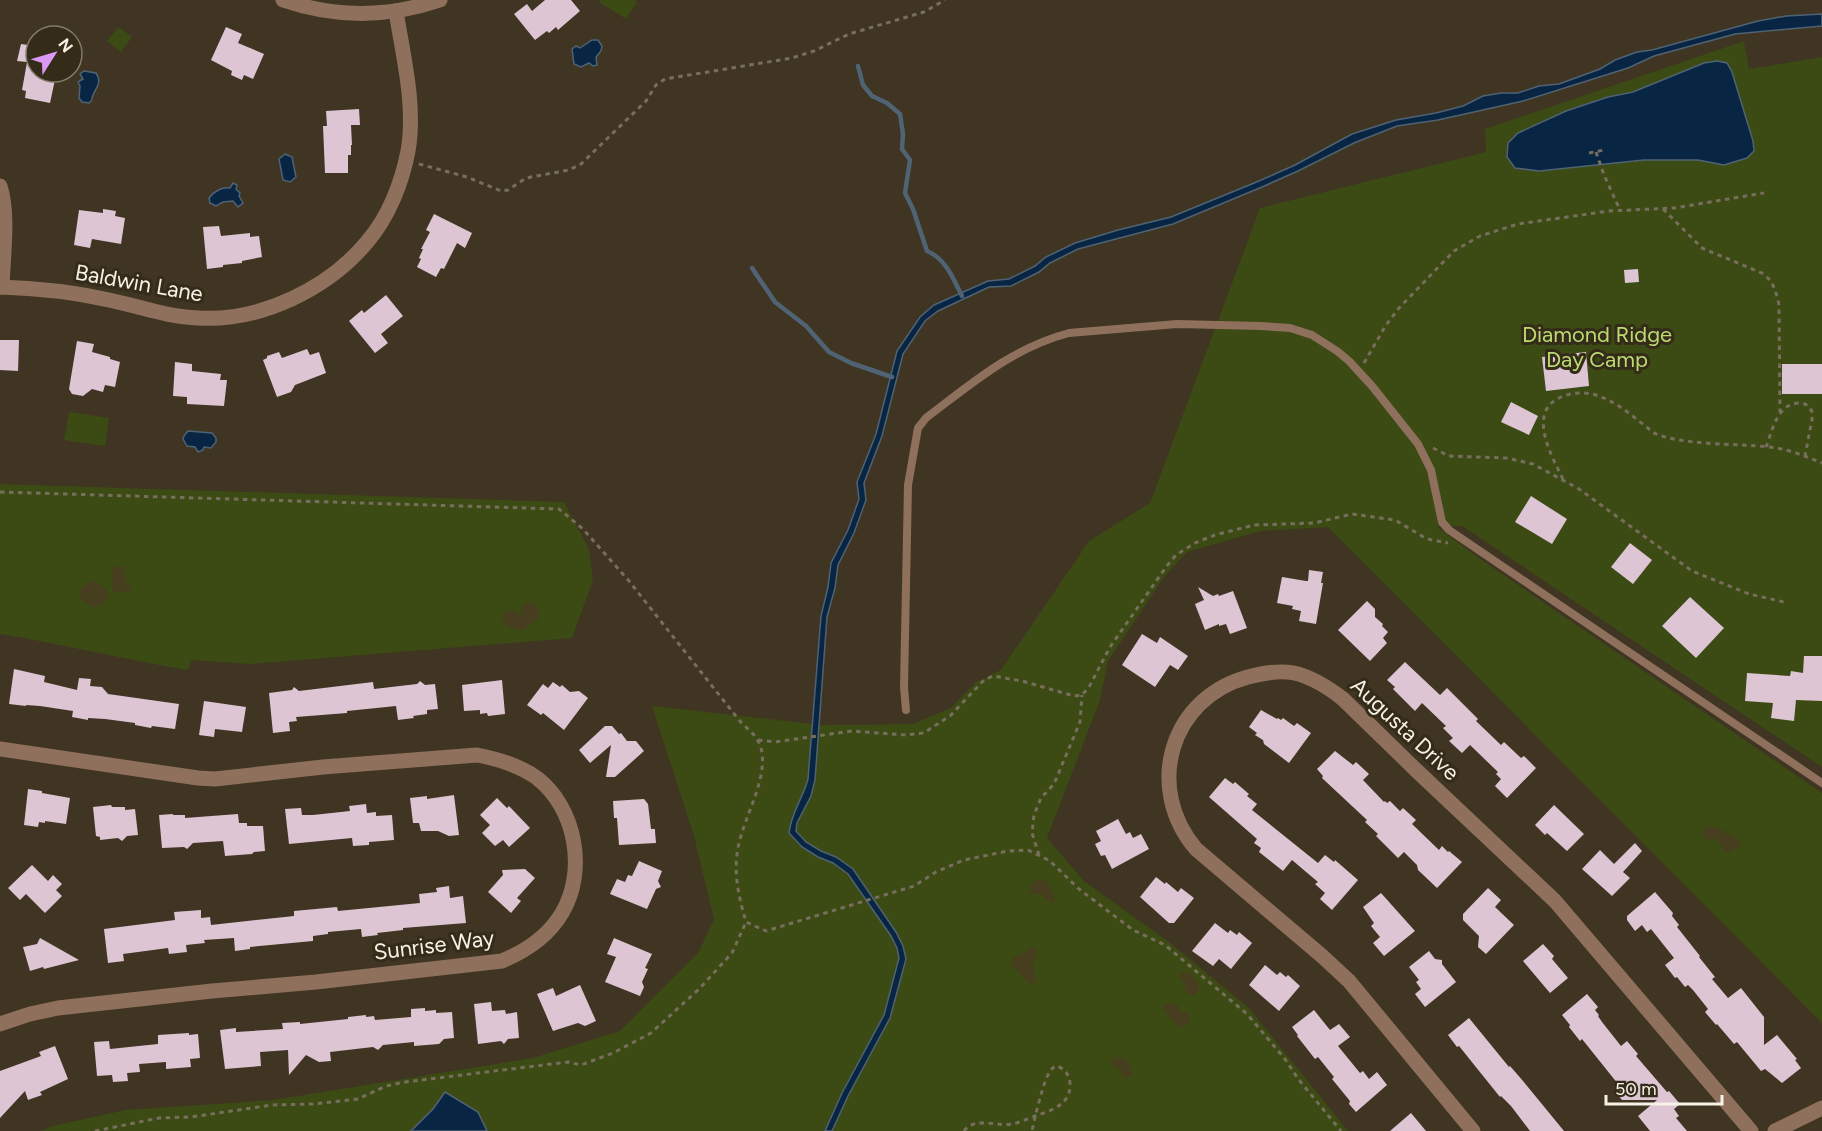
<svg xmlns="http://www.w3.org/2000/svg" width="1822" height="1131" font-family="Figtree,sans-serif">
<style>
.green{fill:#3c4a14}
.sand{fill:#463e1e}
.water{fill:#082643;stroke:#506374;stroke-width:1.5}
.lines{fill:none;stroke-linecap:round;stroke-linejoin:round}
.stream{stroke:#506374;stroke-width:4.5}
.building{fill:#ddc5d4}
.path{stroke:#776e5d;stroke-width:3;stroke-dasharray:4.5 4.5;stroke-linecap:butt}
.service{stroke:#8e705c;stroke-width:8}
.minor{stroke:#8e705c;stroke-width:15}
.labels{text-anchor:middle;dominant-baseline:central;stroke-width:6;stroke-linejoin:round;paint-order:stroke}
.street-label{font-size:22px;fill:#f8f2e6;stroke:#342b19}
.park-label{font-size:22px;fill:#bbda70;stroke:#342b19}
</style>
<rect width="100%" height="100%" fill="#3f3522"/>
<g class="green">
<polygon points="600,0 634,0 637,2 626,19 599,2"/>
<polygon points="118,27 132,37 121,52 107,41"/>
<polygon points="1744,41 1749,69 1822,57 1822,767 1462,526 1437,527 1476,556 1822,793 1822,1023 1328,527 1261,531 1187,552 1164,577 1108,661 1100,700 1047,838 1084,881 1169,942 1249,1008 1348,1131 42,1131 52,1126 126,1110 273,1100 533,1058 620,1031 698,953 714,920 694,836 652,706 821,725 913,724 951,708 976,682 1001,670 1089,541 1150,503 1260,208 1486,152 1485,129"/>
<polygon points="69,412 109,418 105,446 64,440"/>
<path d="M0 484 564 502 589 549 593 580 572 638 250 664 191 660 188 670C125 660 63 644 0 634Z"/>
</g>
<g class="sand">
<polygon points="117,566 121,566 125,571 125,581 132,587 128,592 115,592 112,589 112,571 113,568"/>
<path d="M92 581 100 584 109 594 103 604 99 607C90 608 83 602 79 594L83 586Z"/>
<path d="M528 602 532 603 536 605 540 614 536 620 522 630C511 630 503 625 502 615L507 611 514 610 519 617 522 605Z"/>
<path d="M1708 826C1718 826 1731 835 1740 841L1741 846 1737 850 1733 847 1730 852 1727 853 1718 841 1715 840 1714 837H1711L1710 840 1707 841 1702 832Z"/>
<path d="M1039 879 1046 881 1054 895 1055 901 1053 903C1048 901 1045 897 1041 895 1036 893 1034 895 1030 891L1032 884Z"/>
<path d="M1034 947 1037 948 1038 952 1032 966 1036 979 1032 985C1027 983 1013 967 1011 962L1012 959Z"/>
<path d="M1184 971C1194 974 1205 986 1195 996L1187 993 1184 984 1179 977Z"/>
<path d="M1169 1003 1178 1005 1180 1013 1187 1012 1189 1015 1190 1021 1183 1028C1176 1026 1164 1013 1163 1005Z"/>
<path d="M1116 1057C1127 1056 1133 1067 1132 1077L1125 1078 1119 1069 1113 1066 1112 1060Z"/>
</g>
<g class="water">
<path d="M1822 14V26L1735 34 1654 56 1628 68 1523 101 1438 120 1397 126 1354 143 1298 171 1262 187 1173 224 1078 249 1050 263 1039 272 1011 286 989 287 938 311 925 321 903 354 882 436 864 483 866 500 854 533 838 565 835 588 827 617 815 780 811 796 797 823 796 831 806 842 821 851 836 857 853 869 896 932 903 946 906 959 890 1018 848 1096 832 1131H825L842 1093 884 1015 899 958 897 948 891 936 848 874 833 863 818 857 802 847 789 833C791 813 803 798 808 779L821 616 828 587 831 563 848 530 859 499 857 482 876 434 897 351 920 317 934 305 988 281 1009 279 1035 266 1046 257 1075 243 1118 230 1171 217 1259 181 1295 165 1352 134 1396 120 1436 113 1463 106 1483 96 1501 93H1518L1539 86 1559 84 1600 69 1615 60 1637 52 1652 50 1758 21 1786 16Z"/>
<polygon points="592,40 598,40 602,46 601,51 596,57 597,65 593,66 589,63 581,67 574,64 572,49 576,46 580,48"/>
<polygon points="1717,61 1727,63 1732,72 1753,141 1754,151 1747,158 1724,165 1698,160 1644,160 1539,171 1515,168 1507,157 1508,143 1518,133 1566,111 1608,97 1633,92 1704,63"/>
<path d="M84 71 96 73C102 83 97 86 93 95 90 102 95 97 89 103L82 102 79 98 80 86 78 82 83 79 80 74Z"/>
<polygon points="285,154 292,157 296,177 290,182 283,180 279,159"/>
<path d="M233 183 237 185 236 189 240 193 239 196 243 203 238 207 233 201 223 202 216 206 210 203 209 198C214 191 222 187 230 188Z"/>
<polygon points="188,431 212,433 216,438 216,442 211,448 204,447 203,450 198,452 195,447 187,446 183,439 184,436"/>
<polygon points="445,1092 478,1112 487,1131 411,1131 433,1109"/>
</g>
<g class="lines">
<g class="stream">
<path d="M858 66 863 85 872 96 887 103 900 114 903 134 902 149 910 160 905 193 913 209 927 251C946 259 953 278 962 296"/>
<polyline points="752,268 775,302 806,326 829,352 851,363 892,377"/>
</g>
</g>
<g class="building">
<polygon points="545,0 571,0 580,11 558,30 556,27 549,33 547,31 535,40 514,14 527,4 532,11"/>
<polygon points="226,27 242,34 238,43 264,54 253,79 244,75 242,80 231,75 232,71 211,60"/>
<polygon points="21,44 36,46 36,72 53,72 53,75 56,75 50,103 25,98 26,91 22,90 27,62 17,61"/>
<polygon points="359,109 360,125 351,125 352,145 351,145 351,155 348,155 348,173 325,173 323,126 327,126 326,111"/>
<polygon points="103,209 116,211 115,216 125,218 121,244 92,239 90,248 74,245 79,210 103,213"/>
<polygon points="434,214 472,233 465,248 457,243 444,269 441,268 436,277 417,267 421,259 419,258 423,249 421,249 430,232 426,230"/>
<polygon points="219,226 221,236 250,233 250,237 259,236 262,257 242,261 242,263 223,265 223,267 207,269 203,227"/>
<polygon points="1638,269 1639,282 1625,283 1624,270"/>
<polygon points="386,295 403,316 381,334 388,343 375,353 349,321 362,310 364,313"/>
<polygon points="0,340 19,340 18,371 0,370"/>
<polygon points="77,341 94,344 92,352 110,357 110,359 120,362 115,387 105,385 103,392 92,389 83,396 72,394 69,389"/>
<polygon points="307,349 310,355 319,352 326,373 295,385 291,392 277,397 263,360 267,358 267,356 279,352 282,358"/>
<polygon points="1586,352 1589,386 1546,391 1542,357"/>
<polygon points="175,362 192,364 192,371 221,374 220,380 227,380 224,406 187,404 187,397 173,396"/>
<rect x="1782" y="364" width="40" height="30"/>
<polygon points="1511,402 1538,416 1529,435 1501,422"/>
<polygon points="1531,496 1567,519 1552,544 1515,522"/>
<polygon points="1630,543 1652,560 1633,584 1611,567"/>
<polygon points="1309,570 1323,572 1321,583 1323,583 1316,624 1299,621 1301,611 1292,609 1293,606 1277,603 1282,577 1306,581 1308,581"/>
<polygon points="1198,587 1213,596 1218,594 1219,596 1233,591 1247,628 1230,634 1226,624 1219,626 1219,624 1205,630 1195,604 1204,600"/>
<polygon points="1690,597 1724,628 1696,658 1662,626"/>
<polygon points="1367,601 1375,609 1375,617 1383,624 1382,626 1388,632 1383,638 1387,643 1370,661 1338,630"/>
<polygon points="1142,634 1157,643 1160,637 1188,656 1178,670 1170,665 1155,687 1122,665"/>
<polygon points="1804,656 1822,656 1822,701 1796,700 1794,721 1771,718 1773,703 1745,701 1747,673 1790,676 1791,671 1803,673"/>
<polygon points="1405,662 1440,695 1447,688 1478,719 1476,721 1501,745 1504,742 1521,758 1524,756 1536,768 1507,798 1495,786 1501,779 1496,774 1498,772 1470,745 1462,753 1449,741 1453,738 1443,728 1446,726 1422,703 1415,711 1393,689 1395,687 1387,680"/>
<polygon points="14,669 45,676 44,682 77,690 79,678 91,679 90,686 102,687 108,694 179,704 175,729 152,726 151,728 135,725 135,723 105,719 88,718 88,720 72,717 73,711 40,706 26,705 26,706 9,704"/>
<polygon points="502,680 505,714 488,716 487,713 480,714 480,710 464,711 462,685"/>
<polygon points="420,681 425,685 435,684 438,709 427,710 427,714 413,716 414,718 398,720 396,706 347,711 347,713 296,717 297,721 289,722 290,731 273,733 269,693 292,690 294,687 299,691 373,682 374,689 417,684"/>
<polygon points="553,682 560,687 562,685 570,692 579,691 588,698 564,730 543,713 541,715 527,705 543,684 548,688"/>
<polygon points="204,701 246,707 242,732 215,729 214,737 199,735"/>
<polygon points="1261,710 1277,719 1278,718 1281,720 1283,718 1294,726 1297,723 1311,733 1289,763 1264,744 1263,740 1255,735 1257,733 1249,727"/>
<polygon points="605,726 612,726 619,734 621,733 627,741 636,741 644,751 615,777 606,777 611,745 590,763 579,750"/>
<polygon points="1335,751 1353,765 1356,762 1369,774 1363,780 1384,802 1385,801 1387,803 1390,801 1400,811 1403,808 1416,820 1412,824 1439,850 1442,846 1448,852 1449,851 1462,862 1437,888 1418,870 1417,865 1404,852 1398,858 1376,836 1378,834 1365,822 1367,820 1322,778 1323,776 1317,769"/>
<polygon points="1225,778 1233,784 1235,782 1249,794 1247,796 1257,804 1252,810 1318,863 1325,855 1334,862 1335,860 1358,880 1332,910 1320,899 1325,893 1315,884 1318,882 1292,860 1283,871 1259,852 1261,848 1254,843 1257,839 1209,797"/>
<polygon points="28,789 42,791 42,793 70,798 66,824 45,821 45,823 39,822 38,827 24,825"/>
<polygon points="454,795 459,835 449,836 438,831 421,831 419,823 413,823 410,798 427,796 427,799"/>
<polygon points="497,798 507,808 509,806 530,828 509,847 503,840 495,846 482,833 490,825 480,815"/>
<polygon points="644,799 648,804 651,829 655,829 655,831 656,843 619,845 617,818 614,818 613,801"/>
<polygon points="366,804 367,813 376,812 376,816 392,815 394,840 369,842 369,845 353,846 352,838 289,844 285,809 301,808 302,815 313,815 350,811 349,806"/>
<polygon points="111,805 112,807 125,807 125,810 135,809 138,835 127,836 122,841 118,838 100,840 100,837 96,836 93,807"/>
<polygon points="1554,805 1584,834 1567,851 1547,833 1545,835 1535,825"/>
<polygon points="173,814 173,815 185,815 185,818 238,814 239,823 247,823 247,826 263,826 265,851 254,852 252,854 225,856 223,841 193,843 187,849 184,847 162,848 159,815"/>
<polygon points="1118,819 1126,834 1130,832 1133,838 1141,834 1149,849 1112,869 1105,855 1101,856 1095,844 1101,841 1096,831"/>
<polygon points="1635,843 1642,851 1623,872 1630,878 1612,896 1582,869 1600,850 1614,864"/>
<polygon points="639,861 662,871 658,881 661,887 656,889 647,909 610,894 617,879 625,882 628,875 632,876"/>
<polygon points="32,865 48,881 53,875 62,884 56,890 62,896 45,913 26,894 20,900 8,888"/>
<polygon points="525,869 535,878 517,898 521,901 511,913 488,892 503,875 502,870"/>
<polygon points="1156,877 1165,884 1166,882 1178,892 1181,888 1194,898 1174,923 1169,923 1140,897"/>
<polygon points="449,886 450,898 463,896 466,923 403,928 403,930 377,933 378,935 362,937 361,929 328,932 328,934 313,936 313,941 250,947 250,949 235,951 234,938 204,940 205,943 186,945 187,952 169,954 168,948 123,954 124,961 108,963 104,929 175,920 174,912 201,910 201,918 210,917 211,925 294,916 294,911 337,907 338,911 420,903 419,894 437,892 436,888"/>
<polygon points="1488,888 1501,900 1495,907 1514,925 1486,954 1478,947 1479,936 1463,920 1463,914"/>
<polygon points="1655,892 1673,913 1672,916 1679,925 1677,927 1700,956 1699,957 1715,977 1712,979 1728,998 1741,988 1764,1017 1764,1045 1777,1035 1797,1059 1795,1060 1801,1068 1782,1083 1765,1069 1761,1071 1737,1042 1734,1044 1717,1024 1716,1025 1705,1012 1708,1009 1693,990 1688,985 1685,987 1677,977 1675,978 1665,965 1674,958 1651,929 1647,932 1642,925 1635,931 1627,920 1627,916"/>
<polygon points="1381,893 1415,931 1384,956 1373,943 1380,937 1371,926 1374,923 1363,907"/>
<polygon points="1215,923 1228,933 1230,930 1237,935 1239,932 1252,943 1231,969 1219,959 1213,966 1192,951"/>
<polygon points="40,938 79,960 44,969 43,967 30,971 23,947 37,944"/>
<polygon points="614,938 652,954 645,968 648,969 642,982 644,987 640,996 605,982 616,957 607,954"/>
<polygon points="1543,944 1554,956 1552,959 1568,978 1550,993 1523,961"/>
<polygon points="1429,951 1435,959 1442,960 1442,964 1456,982 1425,1007 1415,994 1421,989 1416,982 1419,980 1409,967"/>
<polygon points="1265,965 1277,975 1280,972 1286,977 1288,975 1300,986 1279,1011 1249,985"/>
<polygon points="580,985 596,1021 585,1026 578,1023 553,1031 537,994 553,988 556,996"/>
<polygon points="1587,994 1598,1007 1595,1010 1599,1015 1598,1016 1602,1022 1621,1046 1627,1041 1638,1054 1636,1056 1667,1092 1669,1091 1680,1104 1674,1109 1679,1116 1676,1118 1687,1131 1650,1131 1638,1116 1657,1100 1622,1100 1616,1093 1618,1084 1582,1039 1580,1041 1569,1027 1570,1025 1562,1015"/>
<polygon points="491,1002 492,1011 505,1010 506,1014 517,1012 519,1038 508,1039 504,1044 501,1041 478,1044 474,1004"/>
<polygon points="425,1008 425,1011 436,1010 436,1013 452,1012 454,1038 444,1039 439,1044 414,1046 414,1042 383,1045 378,1050 373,1047 330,1052 331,1061 319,1062 306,1055 289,1075 288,1050 260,1052 261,1066 225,1069 220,1030 236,1028 236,1032 283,1029 282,1023 300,1022 300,1024 348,1019 348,1017 366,1015 366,1017 374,1016 375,1020 411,1017 411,1009"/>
<polygon points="1314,1010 1330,1030 1339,1024 1350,1037 1338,1046 1360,1073 1363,1071 1369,1079 1377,1072 1387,1085 1356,1112 1349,1104 1350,1101 1332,1079 1334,1077 1318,1057 1315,1059 1297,1036 1298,1035 1292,1027"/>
<polygon points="1469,1018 1509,1067 1510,1066 1523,1081 1564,1131 1530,1131 1511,1106 1501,1096 1500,1097 1459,1046 1457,1047 1448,1035"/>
<polygon points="189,1033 189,1035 198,1034 200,1058 190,1059 191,1067 166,1069 166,1062 139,1064 140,1072 127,1073 128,1081 113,1082 112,1075 97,1076 94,1042 109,1041 110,1049 158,1044 158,1035"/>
<polygon points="55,1046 68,1079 40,1092 42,1095 28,1100 25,1091 0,1118 0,1071 41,1056 39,1052"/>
<polygon points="1411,1113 1426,1131 1390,1131"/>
</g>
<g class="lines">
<g class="path">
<polyline points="1596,152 1604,175 1620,210"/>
<polyline points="1589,153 1604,150"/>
<polyline points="419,164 467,177 501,191 508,190 526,178 569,170 581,164 646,101 656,85 665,79 792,58 814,51 849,34 924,12 945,0"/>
<path d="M1663 209 1702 248 1764 274C1774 283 1776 292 1779 305L1780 412"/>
<polyline points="1364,363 1386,325 1399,308 1454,251 1480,236 1518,224 1609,211 1674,208 1764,193"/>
<path d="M1766 447C1773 429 1777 404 1799 403 1807 403 1810 407 1813 414L1805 456"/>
<polyline points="1433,448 1449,456 1506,458 1533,464 1579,489 1692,571 1749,594 1784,602"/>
<path d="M1563 479C1551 455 1525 409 1564 396 1574 392 1586 392 1596 395 1618 402 1636 419 1654 433 1684 446 1735 443 1769 447 1788 449 1805 456 1822 463"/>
<path d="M0 492 559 509 583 529 629 581 739 720C745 727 754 733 758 741 774 770 743 817 738 848 733 873 739 898 746 922L766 931 914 886 936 872 964 860 1008 851 1028 850 1050 861 1079 889 1133 930 1165 945 1247 1014 1285 1059 1299 1080 1341 1131"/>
<polyline points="758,740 775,742 852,731 906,735 924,733 951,715 984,680 993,676 1022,681 1074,696 1082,695 1089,687 1110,647 1166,567 1176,555 1195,543 1215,535 1254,525 1314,523 1352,514 1395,520 1427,539 1448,543"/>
<polyline points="1039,855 1032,833 1034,815 1041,798 1054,784 1080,722 1082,695"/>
<polyline points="95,1131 159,1118 191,1117 272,1105 313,1104 358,1099 386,1086 405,1082 568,1062 581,1065 613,1053 651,1033 699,989 732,953 746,922"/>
<path d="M964 1131C975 1116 997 1127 1013 1124 1020 1122 1028 1119 1035 1116 1050 1111 1071 1105 1070 1084 1070 1075 1065 1070 1058 1066 1054 1067 1053 1067 1050 1071 1043 1082 1035 1117 1032 1131"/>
</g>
<path class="service" d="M906 710 904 687 908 485 918 428 926 418C971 384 1012 348 1069 333L1177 324 1260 326 1290 328 1312 335 1337 351 1349 361 1372 386 1418 444 1431 470 1442 522 1449 530 1822 783"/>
<g class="minor">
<path d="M283 0C335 18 387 18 440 0"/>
<path d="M0 186C9 213 3 257 2 287"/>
<path d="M0 287C36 288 73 292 109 300 138 306 167 317 198 318 260 322 328 289 367 242 388 218 402 183 408 151 416 106 403 56 396 11"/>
<path d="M0 749 198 778 215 779 323 767 477 755C498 759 519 765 537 778 576 808 587 871 562 913 549 935 526 951 502 961L316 982 212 991 58 1008 30 1014 0 1024"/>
<path d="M1473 1131 1349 981 1322 956 1196 849C1144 788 1170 698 1248 677 1263 673 1279 670 1294 673 1312 677 1329 688 1343 699L1417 771 1555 901 1751 1131"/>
<polyline points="1775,1131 1822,1108"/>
</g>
</g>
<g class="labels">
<g class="street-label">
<text transform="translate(139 283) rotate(10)">Baldwin Lane</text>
<text transform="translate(1405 729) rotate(43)">Augusta Drive</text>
<text transform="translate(434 945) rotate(-7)">Sunrise Way</text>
</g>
<g class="park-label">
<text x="1597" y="334">Diamond Ridge<tspan x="1597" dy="25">Day Camp</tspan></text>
</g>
</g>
<g transform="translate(54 54) rotate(53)"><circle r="28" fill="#342b19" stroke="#827b6b" stroke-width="1.5"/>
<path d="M0-4.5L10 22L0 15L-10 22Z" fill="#db99f5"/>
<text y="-9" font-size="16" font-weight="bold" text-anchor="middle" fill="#f8f2e6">N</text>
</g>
<path d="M1606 1095v9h116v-9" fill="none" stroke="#f8f2e6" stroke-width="3"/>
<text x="1615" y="1095" font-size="18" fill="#f8f2e6" stroke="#342b19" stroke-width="4.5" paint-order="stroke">50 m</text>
</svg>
